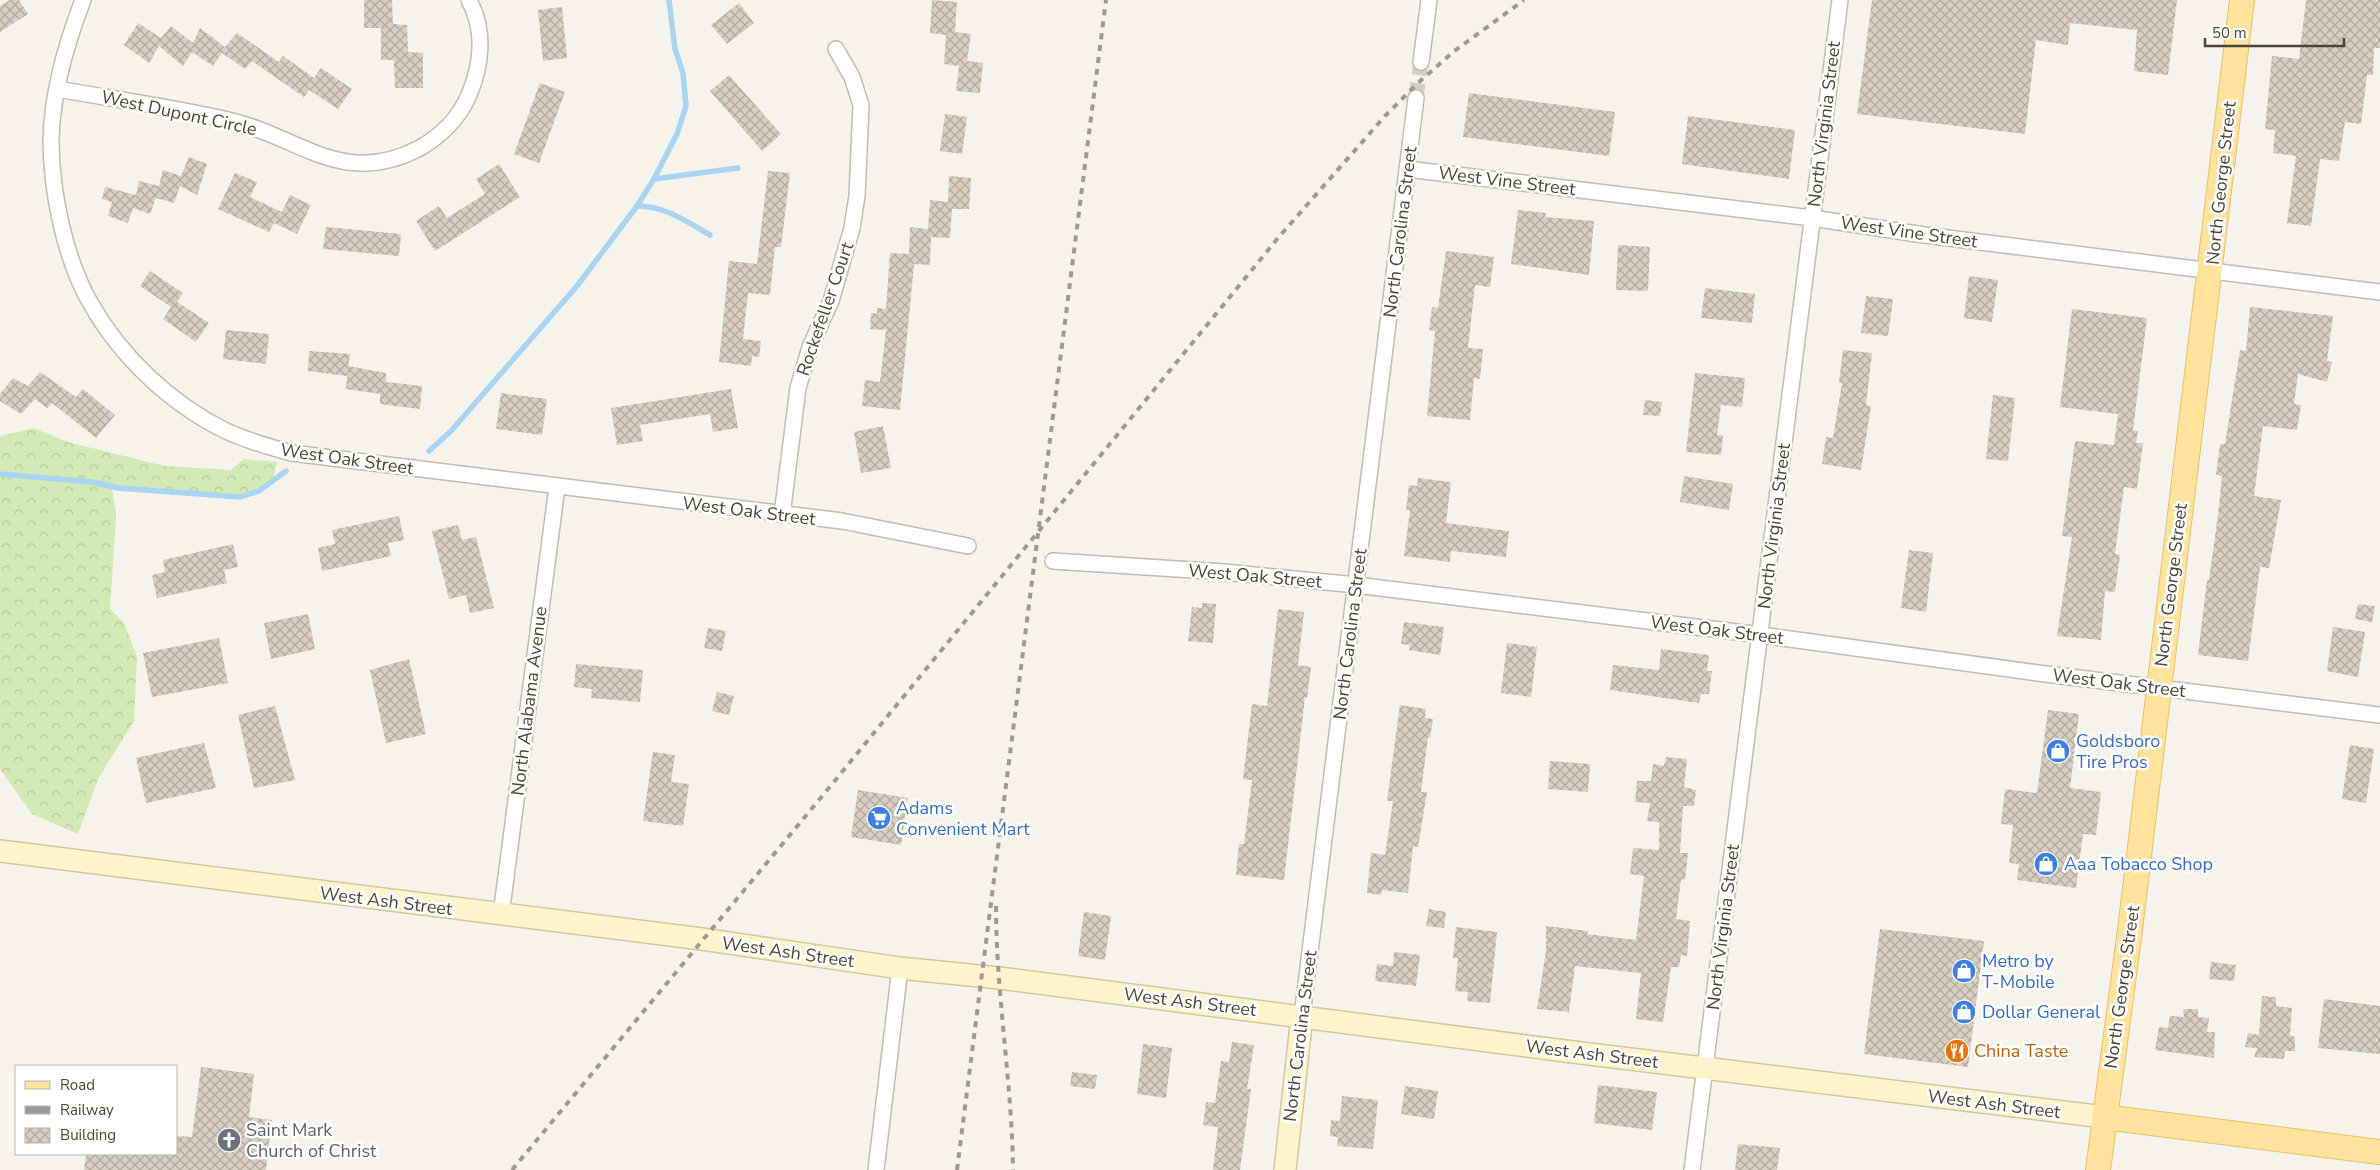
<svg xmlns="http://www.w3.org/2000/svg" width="2380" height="1170" font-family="'Nunito Sans',sans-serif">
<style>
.forest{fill:url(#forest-crowns)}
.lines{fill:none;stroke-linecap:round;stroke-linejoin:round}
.stream{stroke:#a9d4f2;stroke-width:5.5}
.building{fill:url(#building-cross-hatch)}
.street-tunnel{stroke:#d4d0c8;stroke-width:15;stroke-dasharray:15 8;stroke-linecap:butt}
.street-casing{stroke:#c2bbae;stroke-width:18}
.secondary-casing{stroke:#d6c79b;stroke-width:24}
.primary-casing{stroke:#e6c16a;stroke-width:26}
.street{stroke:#fff;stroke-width:15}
.secondary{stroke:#fff3cd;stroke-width:21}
.primary{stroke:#ffe39c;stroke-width:24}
.rail{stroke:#9a9a9a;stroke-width:4;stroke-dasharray:6 6;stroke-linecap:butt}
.labels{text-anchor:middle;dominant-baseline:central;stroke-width:5;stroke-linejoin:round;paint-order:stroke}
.street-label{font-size:18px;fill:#4b4439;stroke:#fff}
.shop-label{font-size:18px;fill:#366cbe;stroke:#fff;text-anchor:start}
.food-label{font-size:18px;fill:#c56008;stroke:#fff;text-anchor:start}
.worship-label{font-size:18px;fill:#5b616d;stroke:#fff;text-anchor:start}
</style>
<defs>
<pattern id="forest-crowns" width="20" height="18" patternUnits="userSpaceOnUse" patternTransform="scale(1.25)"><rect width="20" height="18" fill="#d2eab5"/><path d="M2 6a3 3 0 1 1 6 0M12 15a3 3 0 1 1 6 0" fill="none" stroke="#b6ca9c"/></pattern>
<pattern id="building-cross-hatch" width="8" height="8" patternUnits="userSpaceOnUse" patternTransform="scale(1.25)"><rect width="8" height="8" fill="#d8cfc1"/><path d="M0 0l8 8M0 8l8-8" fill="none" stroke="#b1aa9e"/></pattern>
</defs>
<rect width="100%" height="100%" fill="#f6f3ec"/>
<polygon class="forest" points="34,428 68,442 165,466 231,470 244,459 277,462 273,480 259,491 240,497 112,487 116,516 110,609 124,623 137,657 134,721 98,779 78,834 32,814 0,769 0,436"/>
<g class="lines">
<g class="stream">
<polyline points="654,179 738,168"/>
<path d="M637 206C665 206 686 221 710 235"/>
<polyline points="429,451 451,431 577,286 637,206 654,179 677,134 686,106 683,73 675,49 669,0"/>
<polyline points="0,474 92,482 118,488 240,497 259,491 286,471"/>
</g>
</g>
<g class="building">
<polygon points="10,0 19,0 28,14 0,32 0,6"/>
<polygon points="364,0 392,0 393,24 407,25 408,52 423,53 423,88 395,88 394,60 381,60 381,28 364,28"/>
<polygon points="932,0 957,2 955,32 971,34 967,61 983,63 980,93 956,91 959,66 944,64 946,35 930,33"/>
<polygon points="1872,0 2177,0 2168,75 2134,71 2137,30 2070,23 2068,45 2036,40 2025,134 1857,114"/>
<polygon points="2306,0 2380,0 2380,48 2374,48 2373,75 2367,75 2361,124 2345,122 2339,161 2320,159 2311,226 2287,223 2296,156 2273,153 2275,130 2265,129 2272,56 2299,59"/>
<polygon points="739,3 754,23 727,44 711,25"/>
<polygon points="562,7 567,58 543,61 538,10"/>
<polygon points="138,23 161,38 171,26 193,43 200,28 225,47 237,33 279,62 283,56 314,78 321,68 352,89 338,109 309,90 304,97 252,61 245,69 222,53 213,66 192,52 183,66 159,46 149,63 124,45"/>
<polygon points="729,75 781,134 762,151 710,91"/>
<polygon points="540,83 565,92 539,163 514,154"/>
<polygon points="1469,93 1615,112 1609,156 1463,137"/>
<polygon points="945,114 967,117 962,154 940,151"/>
<polygon points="1688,116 1795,130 1789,179 1682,164"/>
<polygon points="189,157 207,164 197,195 180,186 174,203 156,198 158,192 150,214 133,208 128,223 108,216 112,202 102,199 105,187 136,195 139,181 159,186 163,170 181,176"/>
<polygon points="499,164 520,197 435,251 416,221 439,206 447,218 485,194 476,179"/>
<polygon points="768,171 790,173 781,247 775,247 770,295 748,293 743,339 761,341 759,357 752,356 751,366 719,362 729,261 757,264"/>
<polygon points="235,173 257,182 250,197 282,212 290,195 311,205 297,234 274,223 269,232 218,209"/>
<polygon points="949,176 971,178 969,209 952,209 950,238 931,237 930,265 914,264 900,410 862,406 865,380 880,382 886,330 870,329 871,313 877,314 877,308 886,309 890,253 909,254 910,227 928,229 930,200 948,202"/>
<polygon points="1518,210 1546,213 1545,217 1594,221 1589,275 1511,264"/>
<polygon points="326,227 401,234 399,256 323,249"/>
<polygon points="1618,245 1650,247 1648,291 1616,290"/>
<polygon points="1446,251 1494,257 1490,287 1475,285 1468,348 1483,349 1480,379 1474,378 1470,420 1427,416 1435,331 1429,330 1432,307 1438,308"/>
<polygon points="150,271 183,293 177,302 209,323 196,342 163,319 171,307 140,286"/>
<polygon points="1969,276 1998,280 1992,322 1964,318"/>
<polygon points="1705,288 1755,294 1752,323 1701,318"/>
<polygon points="1866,296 1893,299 1888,336 1861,333"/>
<polygon points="2250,307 2333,316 2327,361 2332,362 2327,382 2298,374 2294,404 2301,405 2297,430 2263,426 2254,496 2281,500 2269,568 2260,567 2248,661 2198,655 2207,580 2209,580 2218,515 2222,476 2216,475 2220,444 2225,444 2240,350 2246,351"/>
<polygon points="2072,309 2147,318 2133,430 2138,431 2136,443 2143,443 2137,489 2124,487 2115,554 2120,555 2115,592 2105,591 2101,640 2057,636 2072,537 2062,536 2075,441 2114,445 2118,414 2060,407"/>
<polygon points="226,330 269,334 266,364 223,359"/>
<polygon points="1843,350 1872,353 1866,405 1871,406 1861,470 1822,464 1826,437 1833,438 1842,383 1839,383"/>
<polygon points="309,351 350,354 347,376 308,371"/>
<polygon points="348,366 386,373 386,382 422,386 420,409 380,404 380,394 346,389"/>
<polygon points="40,372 76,397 83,389 115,415 96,438 52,403 47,408 35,399 21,414 0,401 0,394 13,378 28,386"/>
<polygon points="1695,373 1745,378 1742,407 1721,405 1717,435 1723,435 1721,455 1686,452"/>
<polygon points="731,389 738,428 713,432 710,414 640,425 643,441 617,445 611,408"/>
<polygon points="501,393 547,399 542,435 496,429"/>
<polygon points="1993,395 2015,398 2008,461 1986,459"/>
<polygon points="1645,400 1662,402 1660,416 1643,415"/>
<polygon points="883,426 891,468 861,473 854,432"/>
<polygon points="1684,476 1733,484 1729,510 1680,502"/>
<polygon points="1418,478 1451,482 1446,523 1509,531 1506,557 1451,551 1450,562 1404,556 1410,510 1406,510 1409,485 1417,486"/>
<polygon points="399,516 404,540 388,543 391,556 322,571 318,548 335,544 332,530"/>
<polygon points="458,525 462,540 476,537 494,608 470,613 466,595 449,599 432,531"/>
<polygon points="233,544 238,567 224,570 227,583 157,598 152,575 165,572 163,560"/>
<polygon points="1909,550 1933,553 1926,612 1901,608"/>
<polygon points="1202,603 1216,604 1213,643 1188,641 1192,607 1202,608"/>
<polygon points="2358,604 2375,606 2372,622 2355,619"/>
<polygon points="1278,609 1304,612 1298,665 1311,667 1307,698 1305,697 1284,880 1236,875 1239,844 1244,844 1252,780 1243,779 1252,704 1267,706"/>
<polygon points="308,614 315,649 271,659 264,623"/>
<polygon points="1404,622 1444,627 1440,655 1409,650 1410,645 1401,644"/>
<polygon points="2333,627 2365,632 2358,677 2327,671"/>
<polygon points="708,628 726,631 722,651 704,648"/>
<polygon points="219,638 228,683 152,697 143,653"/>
<polygon points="1507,643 1537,647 1531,697 1501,693"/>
<polygon points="1661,649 1709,655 1707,671 1712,671 1709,694 1701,694 1699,703 1610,690 1613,665 1659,670"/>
<polygon points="409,659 426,734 386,743 370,670"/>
<polygon points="576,664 643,670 640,702 591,698 592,689 574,687"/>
<polygon points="717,692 734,696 729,715 712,711"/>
<polygon points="1400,705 1426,709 1425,718 1433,719 1430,738 1428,737 1421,792 1427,792 1418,847 1413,846 1408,893 1382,890 1381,895 1367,893 1371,853 1385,855 1393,801 1387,801"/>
<polygon points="275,706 295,780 254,788 238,715"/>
<polygon points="2048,710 2079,714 2070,788 2101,792 2096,835 2083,834 2076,888 2017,880 2019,864 2009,863 2013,825 2001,824 2005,789 2037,793"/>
<polygon points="204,743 216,788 146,803 136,758"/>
<polygon points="2350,745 2374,749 2366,803 2342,799"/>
<polygon points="653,752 675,755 671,782 689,784 683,826 643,821"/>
<polygon points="1666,757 1687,759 1684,787 1696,790 1694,806 1683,806 1680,853 1688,853 1685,880 1681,879 1676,919 1690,921 1687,956 1681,955 1679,967 1671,967 1663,1022 1636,1019 1641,973 1575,966 1569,1012 1537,1009 1546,951 1546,926 1588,931 1587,934 1636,940 1644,876 1630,874 1633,848 1659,850 1659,822 1647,821 1650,803 1635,802 1637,781 1651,781 1653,764 1664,766"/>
<polygon points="1550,761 1590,764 1588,792 1548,789"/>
<polygon points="858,790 908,798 901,845 851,837"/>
<polygon points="1429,909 1446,912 1444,928 1426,926"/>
<polygon points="1084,912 1111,916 1105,960 1078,956"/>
<polygon points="1456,927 1497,932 1490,1003 1467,1001 1468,992 1455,991 1458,958 1453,958"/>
<polygon points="1880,929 1984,941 1968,1067 1864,1054"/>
<polygon points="1394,952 1420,955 1416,986 1375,981 1377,964 1393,966"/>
<polygon points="2211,962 2236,965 2234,981 2209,979"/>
<polygon points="2262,996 2276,997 2276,1006 2292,1008 2290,1035 2295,1037 2295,1051 2285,1051 2284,1059 2254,1057 2257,1048 2245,1047 2248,1033 2259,1035"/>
<polygon points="2324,999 2380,1006 2380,1054 2318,1048"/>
<polygon points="2183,1009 2198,1009 2198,1017 2209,1018 2207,1032 2215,1032 2214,1058 2155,1050 2159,1027 2168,1028 2170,1016 2184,1017"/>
<polygon points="1232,1042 1254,1045 1247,1089 1251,1089 1240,1170 1213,1170 1218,1127 1203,1125 1206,1102 1215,1103 1221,1061 1229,1062"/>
<polygon points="1143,1044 1172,1048 1166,1098 1137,1094"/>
<polygon points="201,1067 254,1074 249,1117 272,1120 266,1170 84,1170 86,1154 176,1154 176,1136 192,1137"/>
<polygon points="1072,1072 1097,1075 1095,1089 1070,1086"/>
<polygon points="1598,1085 1657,1092 1652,1130 1594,1123"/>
<polygon points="1405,1086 1438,1091 1434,1119 1401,1114"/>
<polygon points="1342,1096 1378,1100 1373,1149 1337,1146 1338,1137 1330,1136 1331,1120 1340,1121"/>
<polygon points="1738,1144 1780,1148 1777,1170 1735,1170"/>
</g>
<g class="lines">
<polyline class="street-tunnel" points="1416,98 1421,62"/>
<g class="street-casing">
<g id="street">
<path d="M83 0C66 44 52 92 51 140 51 191 65 260 91 304 121 357 170 403 224 430 245 440 269 447 292 453L842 521 968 546"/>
<polyline points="1421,62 1429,0"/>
<path d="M57 89C114 99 172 107 228 120 299 136 341 188 418 149 440 137 459 118 469 95 482 64 485 30 469 0"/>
<polyline points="1407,169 1812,218 1924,235 2380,292"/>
<polyline points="782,515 798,388 810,347 831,301 852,228 857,196 861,105 852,77 836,49"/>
<polyline points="1053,561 1224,572 1356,585 1761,635 2038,673 2380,715"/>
<polyline points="501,915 557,487"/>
<polyline points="1302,1016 1416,98"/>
<polyline points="876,1170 900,968"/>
<polyline points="1692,1170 1840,0"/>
</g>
</g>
<g class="secondary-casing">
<g id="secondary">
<polyline points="0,851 702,939 900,968 999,978 1565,1051 2104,1117"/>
<polyline points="1285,1170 1302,1016"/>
</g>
</g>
<g class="primary-casing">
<g id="primary">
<polyline points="2104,1117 2380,1152"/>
<polyline points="2098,1170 2130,930 2242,0"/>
</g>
</g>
<use href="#street" class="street"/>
<use href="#secondary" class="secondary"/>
<use href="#primary" class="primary"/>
<g class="rail">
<path d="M996 906C996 994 1012 1082 1013 1170"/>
<polyline points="512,1170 833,783 1278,238 1385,116 1418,83 1453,52 1524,0"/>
<polyline points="957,1170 1106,0"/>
</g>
</g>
<defs>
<g id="shop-disc" transform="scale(1.25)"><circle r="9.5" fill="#3f7fe0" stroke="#fff"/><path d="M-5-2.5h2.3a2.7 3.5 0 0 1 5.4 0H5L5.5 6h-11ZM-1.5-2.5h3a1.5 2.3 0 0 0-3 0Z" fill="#fff"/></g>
<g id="supermarket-disc" transform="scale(1.25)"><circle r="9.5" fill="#3f7fe0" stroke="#fff"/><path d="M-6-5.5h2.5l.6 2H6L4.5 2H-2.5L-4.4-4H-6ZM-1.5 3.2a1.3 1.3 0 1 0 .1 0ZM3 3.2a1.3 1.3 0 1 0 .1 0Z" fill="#fff"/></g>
<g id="restaurant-disc" transform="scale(1.25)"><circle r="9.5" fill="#e8710a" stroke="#fff"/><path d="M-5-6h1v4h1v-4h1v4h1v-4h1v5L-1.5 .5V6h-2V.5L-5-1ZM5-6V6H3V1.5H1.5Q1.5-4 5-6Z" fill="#fff"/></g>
<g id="church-disc" transform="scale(1.25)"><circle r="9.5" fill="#6b7280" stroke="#fff"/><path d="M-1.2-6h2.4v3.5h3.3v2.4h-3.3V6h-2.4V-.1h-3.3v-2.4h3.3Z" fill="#fff"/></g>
</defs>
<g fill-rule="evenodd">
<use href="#shop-disc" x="2058" y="751"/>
<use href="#supermarket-disc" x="879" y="818"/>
<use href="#shop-disc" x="2046" y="864"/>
<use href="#shop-disc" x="1964" y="971"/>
<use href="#shop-disc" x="1964" y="1012"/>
<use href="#restaurant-disc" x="1957" y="1051"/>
<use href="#church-disc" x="229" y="1140"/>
</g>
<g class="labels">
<g class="street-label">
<text transform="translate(179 113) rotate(12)">West Dupont Circle</text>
<text transform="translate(1824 124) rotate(-83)">North Virginia Street</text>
<text transform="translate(1507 181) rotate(7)">West Vine Street</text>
<text transform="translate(2221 183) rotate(-84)">North George Street</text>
<text transform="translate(1400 232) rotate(-83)">North Carolina Street</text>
<text transform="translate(1909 232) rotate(8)">West Vine Street</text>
<text transform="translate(825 309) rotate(-71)">Rockefeller Court</text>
<text transform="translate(347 459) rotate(8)">West Oak Street</text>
<text transform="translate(749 511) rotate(7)">West Oak Street</text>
<text transform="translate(1774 526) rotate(-83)">North Virginia Street</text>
<text transform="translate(1255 576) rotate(5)">West Oak Street</text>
<text transform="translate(2171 585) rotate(-83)">North George Street</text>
<text transform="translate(1717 630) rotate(7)">West Oak Street</text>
<text transform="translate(1350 634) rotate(-83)">North Carolina Street</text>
<text transform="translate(2119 683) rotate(7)">West Oak Street</text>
<text transform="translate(529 701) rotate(-83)">North Alabama Avenue</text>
<text transform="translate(386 901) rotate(7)">West Ash Street</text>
<text transform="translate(1723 927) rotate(-83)">North Virginia Street</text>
<text transform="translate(788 952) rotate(8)">West Ash Street</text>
<text transform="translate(2122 987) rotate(-82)">North George Street</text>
<text transform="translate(1190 1002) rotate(7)">West Ash Street</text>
<text transform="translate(1300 1036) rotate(-83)">North Carolina Street</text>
<text transform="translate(1592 1054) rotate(7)">West Ash Street</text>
<text transform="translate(1994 1104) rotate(7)">West Ash Street</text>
</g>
<g class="shop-label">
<text x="2076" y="741">Goldsboro<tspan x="2076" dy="21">Tire Pros</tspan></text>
<text x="896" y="808">Adams<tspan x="896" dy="21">Convenient Mart</tspan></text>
<text x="2064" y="864">Aaa Tobacco Shop</text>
<text x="1982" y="961">Metro by<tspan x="1982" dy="21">T-Mobile</tspan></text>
<text x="1982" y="1012">Dollar General</text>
</g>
<g class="food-label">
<text x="1974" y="1051">China Taste</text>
</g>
<g class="worship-label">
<text x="246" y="1130">Saint Mark<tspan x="246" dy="21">Church of Christ</tspan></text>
</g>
</g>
<rect x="15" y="1065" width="162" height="90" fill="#ffffff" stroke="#b7b4b0"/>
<rect x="25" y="1081" width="25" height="8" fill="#ffe39c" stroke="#b7b4b0"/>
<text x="60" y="1090" font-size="15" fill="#4b4439">Road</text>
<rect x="25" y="1106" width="25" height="8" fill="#9a9a9a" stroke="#b7b4b0"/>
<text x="60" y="1115" font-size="15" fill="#4b4439">Railway</text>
<rect x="25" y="1128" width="25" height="15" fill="url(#building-cross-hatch)" stroke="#b7b4b0"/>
<text x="60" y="1140" font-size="15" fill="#4b4439">Building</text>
<path d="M2205 38v8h139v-8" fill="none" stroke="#4b4439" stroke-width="2.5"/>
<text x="2212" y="38" font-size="15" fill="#4b4439" stroke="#ffffff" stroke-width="4" paint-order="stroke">50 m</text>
</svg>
